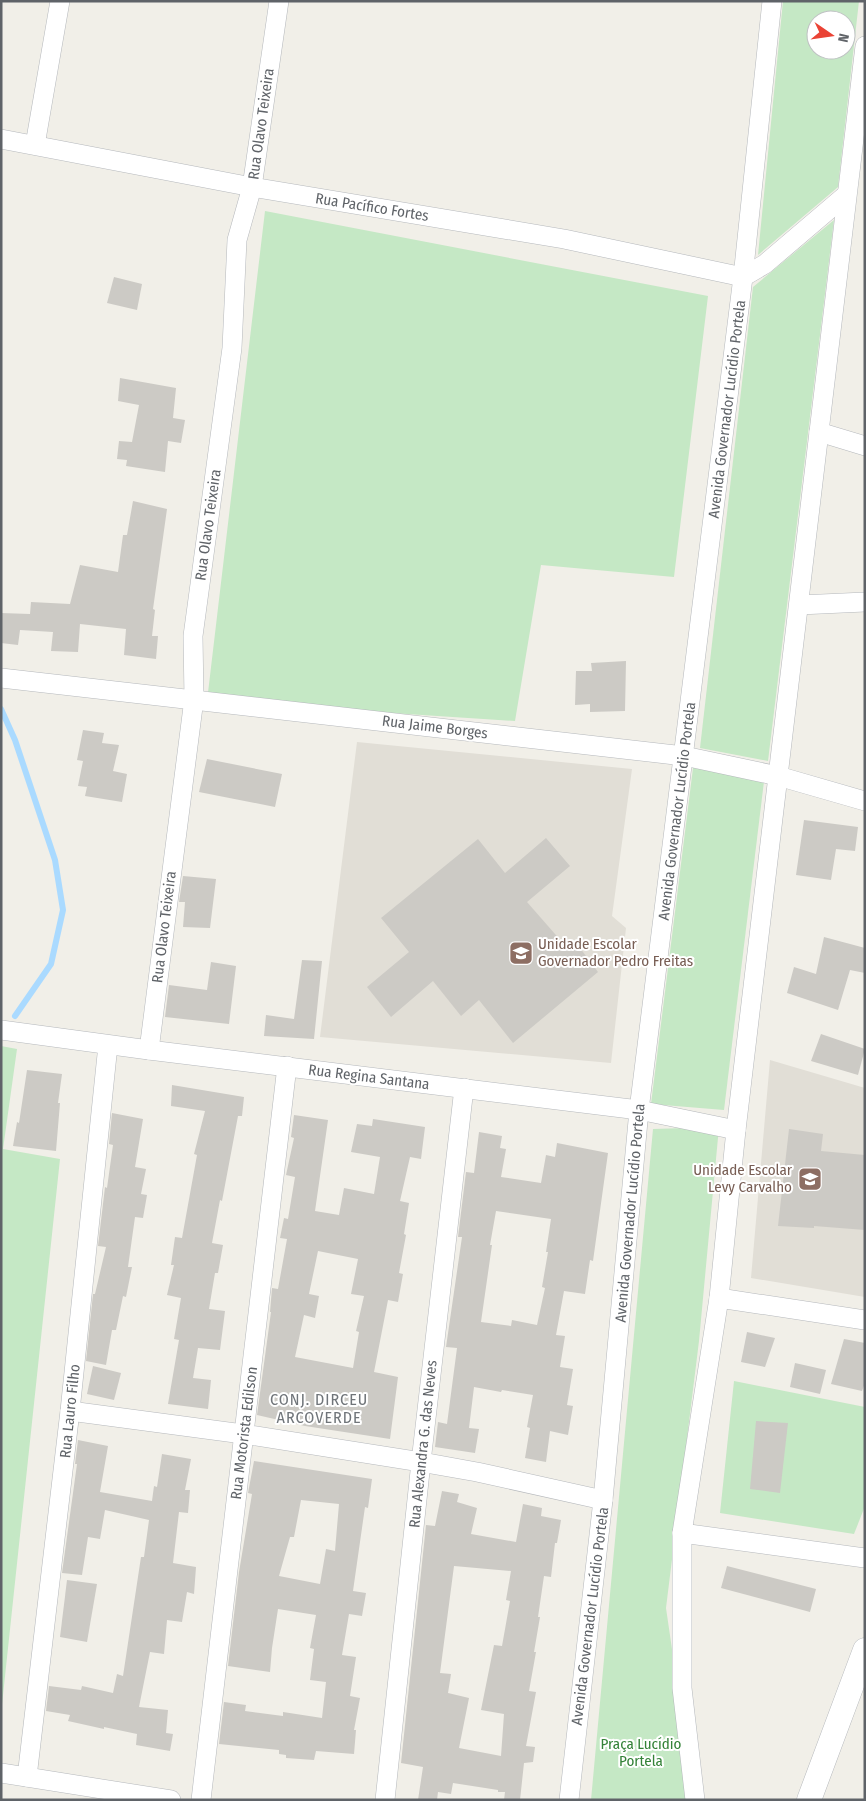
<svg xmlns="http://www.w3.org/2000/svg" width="866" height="1801" font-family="'Fira Sans Condensed',sans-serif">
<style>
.education{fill:#e1ded6}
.green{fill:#c5e8c5;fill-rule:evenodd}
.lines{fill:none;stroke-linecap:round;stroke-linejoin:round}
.stream{stroke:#aadaff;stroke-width:6}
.building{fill:#cccac5;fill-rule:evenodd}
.minor-casing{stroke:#b5b8bc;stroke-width:20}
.tertiary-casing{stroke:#b5b8bc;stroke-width:25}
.minor{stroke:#fff;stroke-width:19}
.tertiary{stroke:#fff;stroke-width:24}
.labels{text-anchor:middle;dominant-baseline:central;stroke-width:4;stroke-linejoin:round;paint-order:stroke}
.street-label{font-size:15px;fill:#5f6368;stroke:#fff}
.education-label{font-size:15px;fill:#785e54;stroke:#fff;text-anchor:start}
.park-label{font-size:15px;fill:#348238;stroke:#fff}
.neighbourhood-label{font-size:16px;letter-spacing:1px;fill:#70757a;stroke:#fff}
</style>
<rect width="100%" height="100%" fill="#f1efe8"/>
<g class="education">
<polygon points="357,742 632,769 612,916 626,928 611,1063 320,1037"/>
<polygon points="770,1060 865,1088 865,1297 751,1278"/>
</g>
<g class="green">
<path d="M783 1H859L838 187 758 255ZM816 20H846V50H816Z"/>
<polygon points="265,211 708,296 674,577 541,565 515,721 207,701"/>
<polygon points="834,220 768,761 700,748 753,287"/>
<polygon points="693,768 765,773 724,1110 651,1104"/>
<polygon points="1,1046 17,1049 3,1149 60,1159 1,1714"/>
<polygon points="719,1127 699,1341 666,1608 694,1800 591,1800 653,1129"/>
<polygon points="734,1381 865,1407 865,1506 854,1534 720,1513"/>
</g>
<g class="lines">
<polyline class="stream" points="1,709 15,740 55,860 63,910 51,964 15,1016"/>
</g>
<g class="building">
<polygon points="114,277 142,284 137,310 107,303"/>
<polygon points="120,378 176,388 173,418 185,420 181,443 168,441 165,472 126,466 127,460 117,459 119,441 132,442 139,405 118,401"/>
<polygon points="133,501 167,509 153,609 155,610 152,636 158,636 156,659 124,655 126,629 80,624 78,652 51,651 53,632 20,630 18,645 1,643 1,613 30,614 31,602 70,604 80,565 118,572 123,535 127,535"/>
<polygon points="626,661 625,711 590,712 590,704 575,705 576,671 592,671 591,663"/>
<polygon points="83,730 104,733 102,743 119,745 113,771 127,774 122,802 85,796 87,787 78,786 83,761 77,760"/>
<polygon points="207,759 282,774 275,807 199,792"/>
<polygon points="804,820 858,827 855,851 836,849 831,880 796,875"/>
<polygon points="546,838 570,866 527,902 569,950 577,944 598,972 513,1043 479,1000 461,1016 433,981 391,1017 367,987 409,952 381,918 478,839 505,873"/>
<polygon points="183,876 216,879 210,928 183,927 185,902 179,902"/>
<polygon points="824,937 865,948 865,973 850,970 838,1010 787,993 794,967 816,974"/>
<polygon points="302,960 322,961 314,1039 264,1036 266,1015 294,1019"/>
<polygon points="211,962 236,966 229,1024 165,1017 169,985 207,990"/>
<polygon points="821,1034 865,1049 858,1075 811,1061"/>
<polygon points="27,1070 62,1074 58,1103 60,1103 56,1151 13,1146 17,1122 19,1123"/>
<polygon points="172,1085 244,1097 242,1116 238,1116 222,1201 220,1200 212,1243 223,1245 218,1273 215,1273 209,1309 225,1311 220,1350 198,1348 193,1378 211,1380 208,1409 168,1404 179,1340 174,1339 181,1298 167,1295 174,1265 171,1265 175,1237 182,1238 197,1155 194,1154 205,1111 171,1106"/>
<polygon points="112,1113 143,1119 135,1167 146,1169 141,1194 147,1195 143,1218 135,1217 128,1267 132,1267 126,1297 123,1296 116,1330 112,1330 106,1365 86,1361 93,1294 95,1294 106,1247 98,1246 105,1187 107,1188 113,1145 109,1144"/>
<path d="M294 1115 328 1120 315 1211 339 1215 344 1188 374 1194 380 1157 351 1152 357 1124 372 1126 373 1119 425 1127 421 1159 410 1157 400 1201 409 1203 404 1234 406 1235 399 1273 403 1274 398 1302 388 1300 374 1372 398 1377 390 1439 305 1426 257 1415 271 1312H270L272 1288 278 1289 287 1239 280 1238 284 1218 288 1219 295 1177 286 1175 294 1138 291 1137ZM318 1251 358 1259 351 1294 364 1296 356 1331 359 1332 353 1368 295 1357 304 1315 315 1318 319 1296 309 1294Z"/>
<polygon points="789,1129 823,1134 821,1151 865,1155 865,1230 814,1226 814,1228 778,1226"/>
<path d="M479 1132 502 1136 500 1148 506 1149 501 1177 541 1183 546 1155 555 1157 557 1143 608 1153 593 1261 590 1260 585 1294 564 1291 556 1335 565 1336 560 1367 573 1369 567 1405 573 1406 568 1435 550 1431 546 1462 525 1458 530 1428 527 1427 533 1395 502 1390 501 1392 474 1387 469 1428 479 1429 475 1453 435 1447 438 1422 447 1424 457 1348 446 1347 462 1237H458L466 1172 474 1173ZM496 1211 551 1219 546 1252H548L542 1287 545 1288 537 1325 512 1320 511 1326 481 1322 492 1245H490Z"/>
<polygon points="747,1332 775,1338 765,1367 741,1362"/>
<polygon points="844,1339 865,1343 865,1383 862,1391 831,1384"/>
<polygon points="795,1363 826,1370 820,1394 790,1387"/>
<polygon points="93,1366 121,1373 114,1400 87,1394"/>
<polygon points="756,1421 788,1423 780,1493 750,1489"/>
<polygon points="78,1440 108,1446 100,1492 152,1501 154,1486 157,1487 162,1454 191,1459 185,1490 190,1490 188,1513 179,1512 173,1563 196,1567 194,1594 187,1592 182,1622 167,1620 164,1654 150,1652 139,1707 168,1710 166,1733 173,1734 170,1751 136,1745 137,1734 104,1727 104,1729 68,1721 70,1715 46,1711 49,1686 81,1690 82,1686 113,1693 117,1674 123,1676 141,1557 144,1557 149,1520 105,1510 100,1539 88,1537 82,1575 62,1573 77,1464 75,1464"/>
<path d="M254 1461 372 1479 368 1508 365 1507 353 1591 366 1593 362 1616 349 1614 342 1655 356 1657 350 1696 360 1698 354 1730H356L354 1754 316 1751 314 1760 286 1758V1755L279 1754V1750L219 1744 224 1702 246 1705 245 1711 283 1716V1712L322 1718 326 1682 310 1680 314 1649 310 1648 316 1615 278 1609 272 1648 270 1672 228 1666 239 1572 252 1494 248 1493ZM301 1500 339 1504 335 1551 326 1549 320 1584 279 1576 290 1537H294Z"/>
<path d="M442 1491 459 1494 457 1502 477 1508 471 1534 516 1542 523 1504 542 1508 541 1516 561 1520 557 1543H555L551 1577 544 1576 538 1617H540L534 1652H536L529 1691 536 1692 526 1746 535 1747 533 1762 524 1763 520 1800H504L505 1792H498V1790L453 1783 451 1794 438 1792 437 1800H418L423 1767 401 1763 426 1525 435 1526ZM454 1566 511 1571 506 1600 510 1601 502 1646 494 1645 481 1710 504 1714 501 1756 459 1748 469 1698 448 1693 451 1674 440 1673Z"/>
<polygon points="727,1566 816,1589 810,1612 721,1588"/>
<polygon points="67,1580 97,1584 87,1642 60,1637"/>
</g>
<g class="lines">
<g class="minor-casing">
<g id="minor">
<polyline points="1,139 252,187 564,239 743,277 765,264 846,195"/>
<polyline points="35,145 60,1"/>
<polyline points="819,432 865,446"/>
<polyline points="799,605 865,602"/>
<polyline points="1,678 684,756 778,776 865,801"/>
<polyline points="1,1030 149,1050 639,1110 736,1130"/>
<polyline points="149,1050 194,699 193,636 232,348 237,240 252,187 279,1"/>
<polyline points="719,1298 865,1320"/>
<polyline points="70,1411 243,1434 421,1462 477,1472 603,1500"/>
<polyline points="682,1533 865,1558"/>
<polyline points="1,1773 171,1800"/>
<polyline points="27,1777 70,1411 108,1045"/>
<polyline points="201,1800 287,1066"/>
<polyline points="385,1800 421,1462 464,1088"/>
<polyline points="569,1800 603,1500 639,1110 743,277 772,1"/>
<polyline points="695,1800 682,1688 682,1533 719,1298 736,1130 778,776 865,46"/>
</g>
</g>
<g class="tertiary-casing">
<polyline id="tertiary" points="809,1800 865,1650"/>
</g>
<use href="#minor" class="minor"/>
<use href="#tertiary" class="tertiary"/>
</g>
<defs>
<g id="school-square" transform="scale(1.25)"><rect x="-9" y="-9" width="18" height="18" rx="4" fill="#8d6e63" stroke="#fff"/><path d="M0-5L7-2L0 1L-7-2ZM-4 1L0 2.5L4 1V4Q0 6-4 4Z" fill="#fff"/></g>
</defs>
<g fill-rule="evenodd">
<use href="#school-square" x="521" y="953"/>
<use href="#school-square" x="810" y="1179"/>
</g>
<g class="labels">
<g class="street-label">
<text transform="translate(261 124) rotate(-82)">Rua Olavo Teixeira</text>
<text transform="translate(372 207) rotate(9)">Rua Pacífico Fortes</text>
<text transform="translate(727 409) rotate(-83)">Avenida Governador Lucídio Portela</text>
<text transform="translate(208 525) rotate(-82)">Rua Olavo Teixeira</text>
<text transform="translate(435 727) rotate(7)">Rua Jaime Borges</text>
<text transform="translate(677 811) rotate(-83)">Avenida Governador Lucídio Portela</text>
<text transform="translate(164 927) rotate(-83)">Rua Olavo Teixeira</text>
<text transform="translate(369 1077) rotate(7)">Rua Regina Santana</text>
<text transform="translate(630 1213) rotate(-85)">Avenida Governador Lucídio Portela</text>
<text transform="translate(70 1411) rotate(-84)">Rua Lauro Filho</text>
<text transform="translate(244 1433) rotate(-83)">Rua Motorista Edilson</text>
<text transform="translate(423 1444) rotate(-84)">Rua Alexandra G. das Neves</text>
<text transform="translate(590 1616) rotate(-83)">Avenida Governador Lucídio Portela</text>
</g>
<g class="education-label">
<text x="538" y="944">Unidade Escolar<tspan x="538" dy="17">Governador Pedro Freitas</tspan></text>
<text x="792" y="1170" text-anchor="end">Unidade Escolar<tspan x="792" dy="17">Levy Carvalho</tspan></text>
</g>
<g class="park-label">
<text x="641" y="1744">Praça Lucídio<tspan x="641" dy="17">Portela</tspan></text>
</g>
<g class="neighbourhood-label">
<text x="319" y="1399">CONJ. DIRCEU<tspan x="319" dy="18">ARCOVERDE</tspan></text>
</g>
</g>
<rect width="866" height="1801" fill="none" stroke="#5f6368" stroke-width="5"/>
<g transform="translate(831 35) rotate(103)"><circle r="24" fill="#ffffff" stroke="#bfc1c3"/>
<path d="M0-4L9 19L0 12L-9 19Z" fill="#ea4335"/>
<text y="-8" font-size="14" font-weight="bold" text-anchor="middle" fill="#5f6368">N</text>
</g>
</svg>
